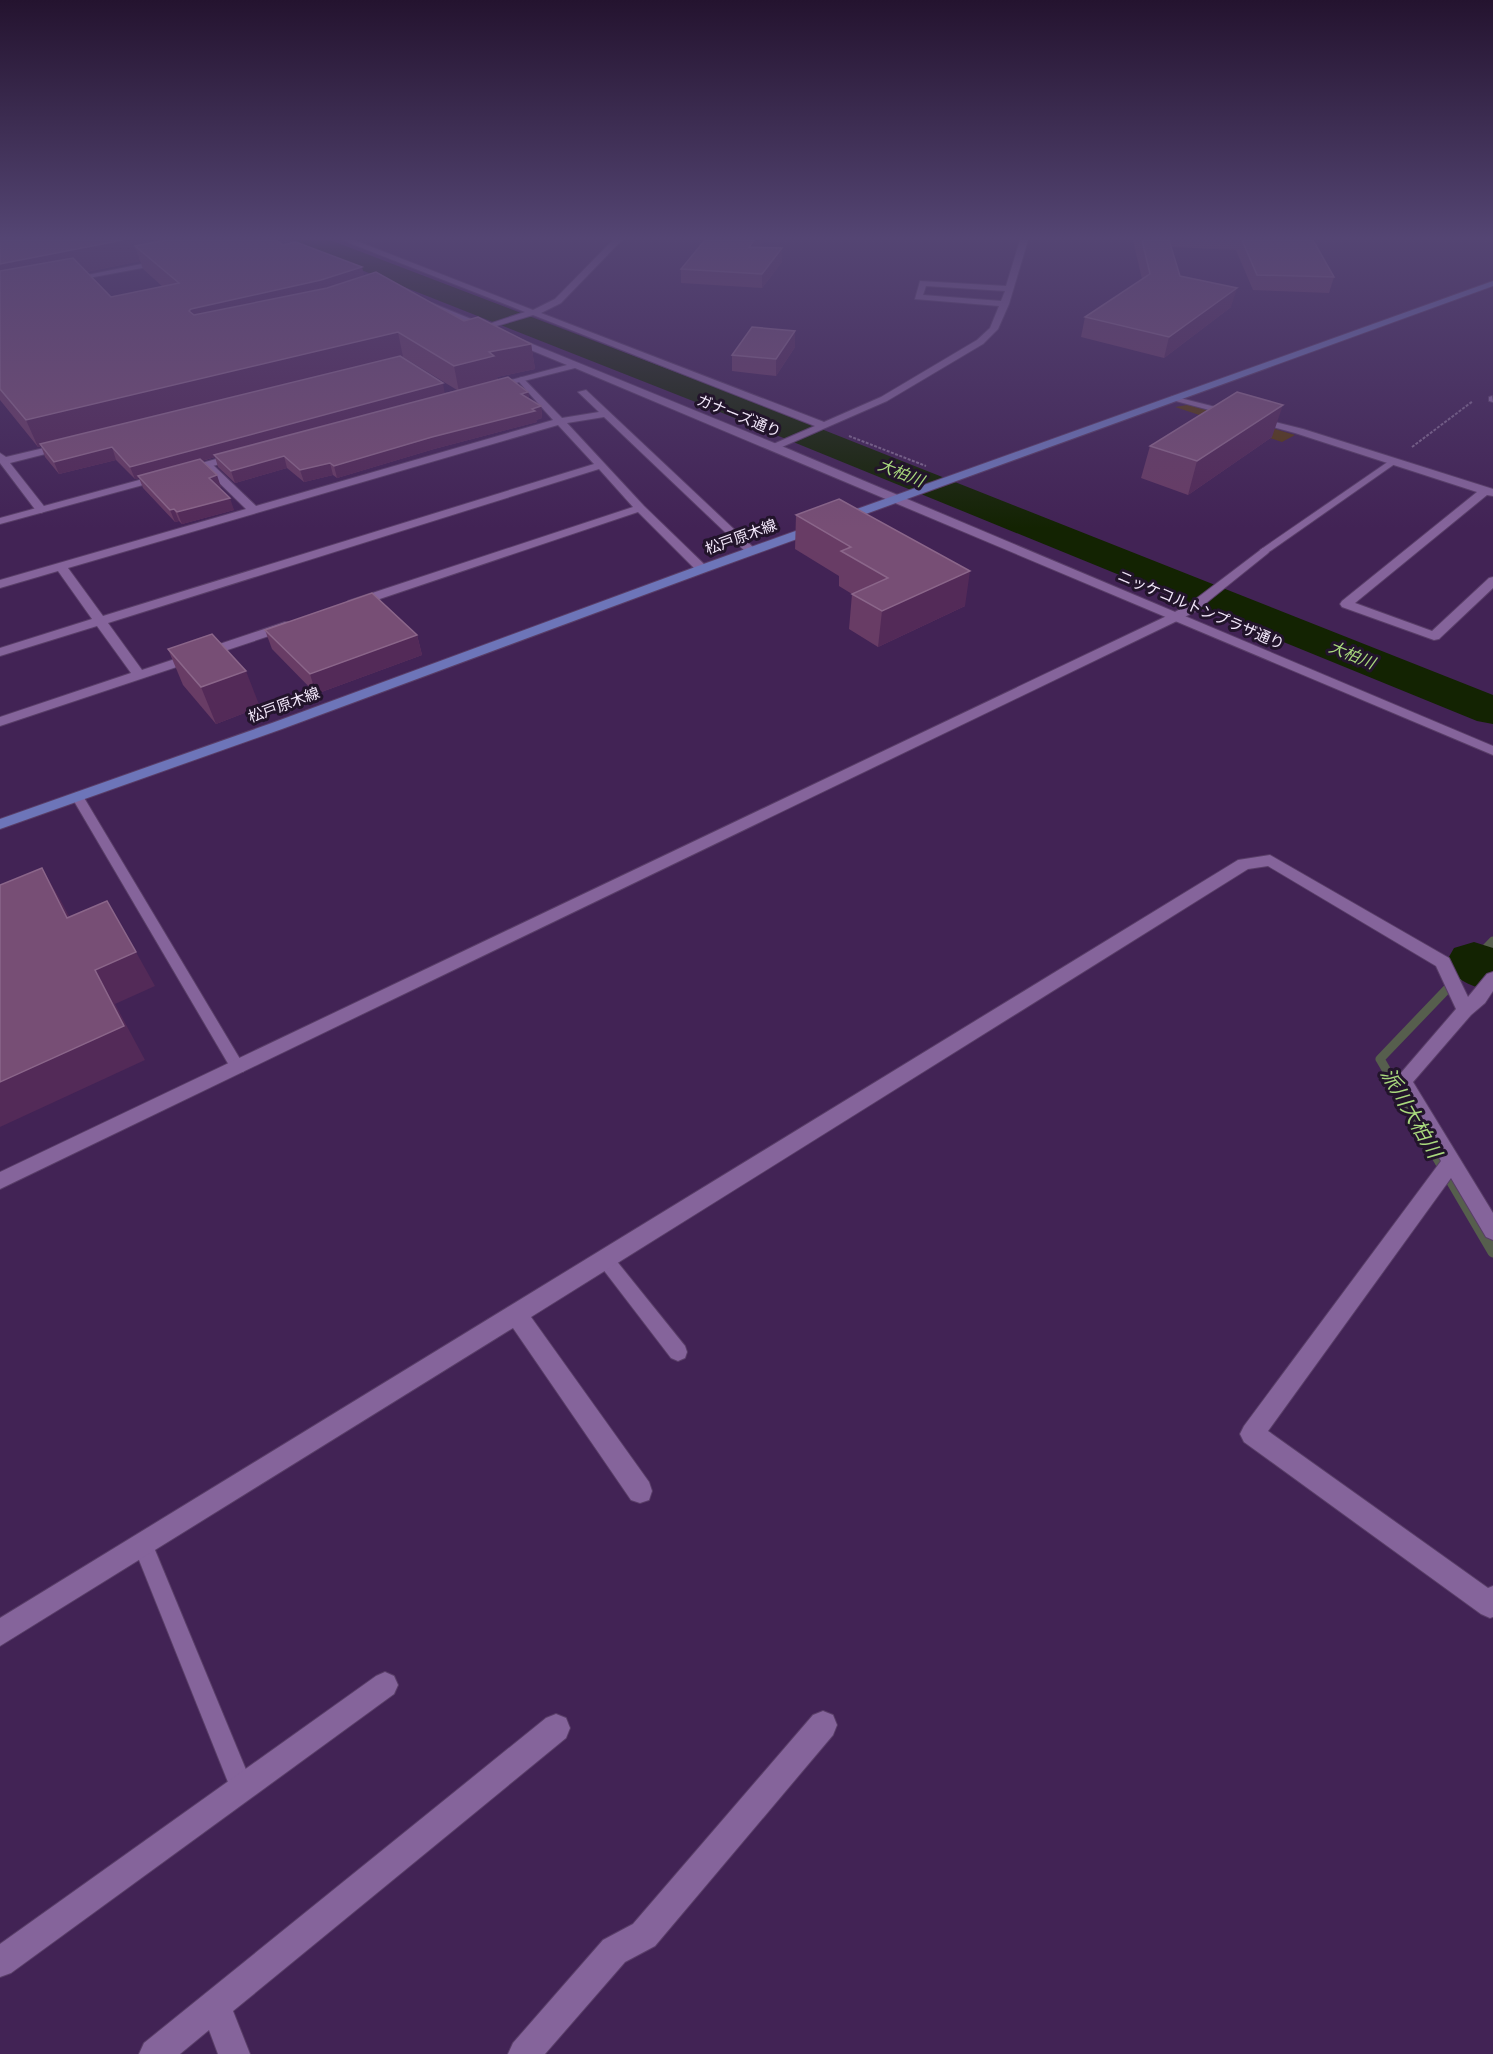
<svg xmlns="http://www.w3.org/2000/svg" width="1493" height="2054" font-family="Jost,'Noto Sans JP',sans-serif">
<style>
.green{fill:#573910}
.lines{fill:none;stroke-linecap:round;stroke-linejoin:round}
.stream-far1{stroke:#565e4d;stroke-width:9}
.stream{stroke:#565e4d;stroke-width:11}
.river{fill:#132302;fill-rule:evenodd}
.service-casing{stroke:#593e68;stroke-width:2}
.minor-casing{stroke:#593e68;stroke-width:2}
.tertiary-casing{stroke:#593e68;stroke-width:2}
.secondary-casing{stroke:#593e68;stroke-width:2}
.path{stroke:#7f678e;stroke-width:2;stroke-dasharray:3 1.5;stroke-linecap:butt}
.service{fill:#85649b;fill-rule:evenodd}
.minor{fill:#85649b;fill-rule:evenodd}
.tertiary{fill:#85649b;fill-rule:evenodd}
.secondary{fill:#6d75b9;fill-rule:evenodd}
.wall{fill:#683c65;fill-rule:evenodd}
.shaded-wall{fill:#532a58}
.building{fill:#774e75;stroke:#8b668a;stroke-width:1.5}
.labels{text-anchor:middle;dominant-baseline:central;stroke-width:6;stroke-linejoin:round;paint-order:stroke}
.far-street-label{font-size:15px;fill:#f3e8fb;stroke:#22142b}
.far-water-label{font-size:16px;font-style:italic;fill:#a9d97d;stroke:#22142b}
.water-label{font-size:20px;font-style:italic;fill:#a9d97d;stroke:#22142b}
</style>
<rect width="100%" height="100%" fill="#422355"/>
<polygon class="green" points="1193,404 1295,435 1282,442 1175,407"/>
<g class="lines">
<polyline class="stream-far1" points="1433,1150 1380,1059 1493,941"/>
<polyline class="stream" points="1432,1148 1493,1252"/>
<g class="river">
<polygon points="295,240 330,240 715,387 1493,695 1493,724 1477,721 693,401 298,245"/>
<path d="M1474 942 1493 948V992C1470 985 1458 983 1446 962L1454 948Z"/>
</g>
<g class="service-casing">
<g id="service">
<polygon points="1392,459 1399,461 1266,554 1260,554 1260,550"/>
<polygon points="77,792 83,796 243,1064 246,1068 243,1072 233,1072 71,796"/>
<polygon points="605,1251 611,1254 685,1346 687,1352 685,1358 678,1361 671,1358 599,1264 596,1259 599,1254"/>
<polygon points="143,1535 150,1538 254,1789 250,1797 242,1801 234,1797 133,1545 136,1538"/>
</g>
</g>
<g class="minor-casing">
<g id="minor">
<path d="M342 240H354L533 310 555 299 613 240H622L561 303 541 313 824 422 881 397 977 340 990 328 999 306 915 299 920 281 1006 286 1020 240H1028L1009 304 998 329 983 344 887 401 775 450 771 449V445L815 426 533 315 483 330V326L525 312ZM926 286 1005 291 1001 301 923 295Z"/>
<polygon points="166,259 169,259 169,263 67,282 63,280"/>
<path d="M522 377 562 418 599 412 578 392 586 390 755 549V553H747L604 417 567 423 644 506 706 566V572H698L638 512 356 607H348L346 604 348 601 633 507 599 469 108 623 142 670 285 622H293L295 625 293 628 0 726V717L131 673 97 626 0 656V648L92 619 58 571 0 588V580L246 509 203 467V463H211L256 506 553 420 519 382V378ZM558 425 594 464 103 616 68 568Z"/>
<polygon points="1172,396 1303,429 1493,489 1493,496 1487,495 1355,603 1432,631 1489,578 1493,577 1493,588 1439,639 1434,640 1342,607 1340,604 1342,601 1477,492 1295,433 1172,400"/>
<polygon points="1492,396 1493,402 1489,401 1489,397"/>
<polygon points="65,443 70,446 69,448 10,463 47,510 41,513 37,512 0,463 0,453 6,457"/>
<polygon points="1263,548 1269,552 1267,554 1196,611 1179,620 0,1189 0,1172 1171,614 1188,605"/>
<polygon points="1270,855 1449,958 1468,997 1487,974 1493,972 1493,991 1485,1003 1471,1015 1413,1082 1493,1213 1493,1240 1486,1237 1451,1178 1268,1431 1488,1588 1493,1586 1493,1617 1490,1618 1481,1614 1244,1442 1240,1434 1244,1426 1441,1161 1394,1081 1456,1009 1436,966 1268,866 1248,869 531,1317 649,1482 652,1491 649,1500 640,1503 631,1500 513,1328 0,1646 0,1618 1238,860"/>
<polygon points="385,1672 394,1676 398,1685 394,1694 11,1973 0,1977 0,1944 376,1676"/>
<polygon points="823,1711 833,1715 837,1725 833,1735 655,1946 625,1962 545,2054 508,2054 513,2043 603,1940 633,1924 813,1715"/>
<polygon points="556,1714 566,1718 570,1728 566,1738 233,2011 250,2054 218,2054 209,2030 180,2054 139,2054 144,2043 546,1718"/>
</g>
</g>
<g class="tertiary-casing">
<g id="tertiary">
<polygon points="426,303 432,303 779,445 1493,746 1493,755 575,368 488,390 488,386 567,365 426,307"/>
<polygon points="238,453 243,456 242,458 0,524 0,518"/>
</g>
</g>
<g class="secondary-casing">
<polygon id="secondary" points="1493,281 1493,286 706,572 282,729 0,829 0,819 272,723 698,566"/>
</g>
<g class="path">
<polyline points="849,436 926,466"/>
<polyline points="1412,447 1473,401"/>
</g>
<use href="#service" class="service"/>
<use href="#minor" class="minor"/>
<use href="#tertiary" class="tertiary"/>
<use href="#secondary" class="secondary"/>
</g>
<g class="wall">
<path d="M0 240H276L283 245 364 276 464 321 531 344 535 369 497 377 498 379 528 392 529 399 541 406 542 418 536 420 537 422 434 449 337 478 333 475 304 482 287 468 235 483 218 467 215 457 202 461 221 487 219 488 234 510 182 524 179 521 175 522 143 488 139 478 135 479 116 460 59 474 45 457 41 446 38 447 0 400ZM140 261 143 269 163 287 111 297 86 272ZM402 357H403L457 390 445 393Z"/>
<polygon points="1133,240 1313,240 1334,277 1329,293 1253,290 1236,250 1171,247 1180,276 1231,307 1164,358 1081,337 1085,317 1142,279"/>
<polygon points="760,247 782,262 762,288 681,283 681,269"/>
<polygon points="795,347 776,376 732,371 732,355"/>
<polygon points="1272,437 1188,495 1141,478 1150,446"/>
<polygon points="796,515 965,606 878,647 849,629 852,594 839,586 839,576 795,549"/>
<polygon points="265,630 417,635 422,655 316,694 272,649"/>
<polygon points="168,649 260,707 216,724 183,685"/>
</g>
<g class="shaded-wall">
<polygon points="123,240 154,240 160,257 135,246 140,261 0,289 0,264"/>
<polygon points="754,240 765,240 749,260 749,247"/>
<polygon points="782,248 782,262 762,288 762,274"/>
<polygon points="362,267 368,290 199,333 189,311 191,309"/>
<polygon points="1237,288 1231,307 1164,358 1169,337"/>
<polygon points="795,331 795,347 776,376 776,359"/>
<polygon points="398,332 403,357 41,446 40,444 41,446 38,447 26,420"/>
<polygon points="531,344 535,369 497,377 498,381 459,392 454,366 489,352"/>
<polygon points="443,383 445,395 214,455 215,457 140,478 138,476 139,478 135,479 130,467"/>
<polygon points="528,392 530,403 521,394"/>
<polygon points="1283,405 1272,437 1188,495 1197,461"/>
<polygon points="541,406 542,418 536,420 537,422 434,449 337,478 334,466"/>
<polygon points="112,447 116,460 59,474 54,462"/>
<polygon points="284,456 287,468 235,483 231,471"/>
<polygon points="330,463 333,475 304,482 300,470"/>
<polygon points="217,475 221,487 213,490 209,478"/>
<polygon points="230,498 234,510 182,524 177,512"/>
<polygon points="174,509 179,521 175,522 170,510"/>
<polygon points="970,571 965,606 878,647 882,611"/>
<polygon points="417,635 422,655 316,694 310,674"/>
<polygon points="246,671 260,707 216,724 201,687"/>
<polygon points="42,868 62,903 88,952 67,918"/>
<polygon points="136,952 155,986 115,1004 145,1060 0,1127 0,1082 95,970"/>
</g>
<g class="building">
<polygon points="0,240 123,240 0,264"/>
<polygon points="167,240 276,240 283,245 296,242 362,267 321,280 191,309 189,311 194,315 327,288 376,272 464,321 478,317 531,344 489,352 494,356 454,366 398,332 26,420 0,389 0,271 73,258 111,297 179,283 135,246"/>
<polygon points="705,240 754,240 749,247 782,248 762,274 681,269"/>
<polygon points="1142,240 1169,240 1180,276 1237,288 1169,337 1085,317 1150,274"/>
<polygon points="1242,240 1313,240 1334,277 1257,275"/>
<polygon points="752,327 795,331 776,359 732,355"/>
<polygon points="400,356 443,383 130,467 112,447 54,462 40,444"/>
<polygon points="508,377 528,392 521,394 541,406 532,409 535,411 432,437 334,466 330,463 300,470 284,456 231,471 214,455"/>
<polygon points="1237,392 1283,405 1197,461 1150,446"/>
<polygon points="200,459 217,475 209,478 230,498 177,512 174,509 170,510 138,476"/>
<polygon points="839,499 970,571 882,611 852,594 888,578 841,551 851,547 796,515"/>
<polygon points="372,593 417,635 310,674 265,630"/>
<polygon points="212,634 246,671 201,687 168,649"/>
<polygon points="42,868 67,918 107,901 136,952 95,970 124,1026 0,1082 0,885"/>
</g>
<linearGradient id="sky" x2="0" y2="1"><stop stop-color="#24132f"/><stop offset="0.45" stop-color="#544573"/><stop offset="1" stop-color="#544573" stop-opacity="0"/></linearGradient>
<rect width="1493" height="528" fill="url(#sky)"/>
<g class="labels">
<g class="far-street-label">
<text transform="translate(739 416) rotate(22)">ガナーズ通り</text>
<text transform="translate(741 537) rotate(-20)">松戸原木線</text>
<text transform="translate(1201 610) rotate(23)">ニッケコルトンプラザ通り</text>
<text transform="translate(284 705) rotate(-20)">松戸原木線</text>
</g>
<g class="far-water-label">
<text transform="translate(901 473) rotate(22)">大柏川</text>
<text transform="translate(1352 655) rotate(22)">大柏川</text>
</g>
<g class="water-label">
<text transform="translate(1411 1113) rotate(60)">派川大柏川</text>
</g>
</g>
</svg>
